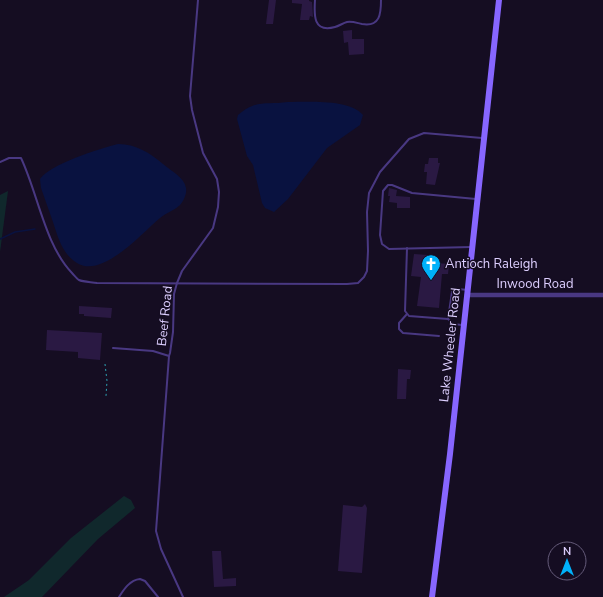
<svg xmlns="http://www.w3.org/2000/svg" width="603" height="597" font-family="'Nunito Sans',sans-serif">
<style>
.green{fill:#10282c}
.water{fill:#091240}
.lines{fill:none;stroke-linecap:round;stroke-linejoin:round}
.stream{stroke:#091240;stroke-width:1.5}
.building{fill:#2a1943}
.path{stroke:#2da3b4;stroke-width:1;stroke-dasharray:2 3;stroke-linecap:butt}
.lane{stroke:#493882;stroke-width:2}
.street{stroke:#493882;stroke-width:4.5}
.secondary{stroke:#8766ff;stroke-width:6}
.labels{text-anchor:middle;dominant-baseline:central;stroke-width:3;stroke-linejoin:round;paint-order:stroke}
.poi-label{font-size:13px;fill:#ddcfff;stroke:#150d22;text-anchor:start}
.street-label{font-size:13px;fill:#ddcfff;stroke:#150d22}
</style>
<rect width="100%" height="100%" fill="#150d22"/>
<g class="green">
<polygon points="8,191 0,252 0,195"/>
<polygon points="124,496 131,500 135,508 98,539 42,597 4,597 29,580 71,538"/>
</g>
<g class="water">
<path d="M288 102C308 102 350 99 363 115L360 125 327 148 288 199 274 212 265 208 262 203 253 165 247 156 237 119 238 115C256 99 267 105 288 102Z"/>
<path d="M118 144C136 144 150 153 163 164 171 171 184 177 186 188 187 193 184 201 180 205 175 210 166 213 160 218 142 233 102 279 77 263 62 254 58 237 53 222 49 211 45 199 41 188L40 179C50 164 99 149 118 144Z"/>
</g>
<g class="lines">
<polyline class="stream" points="0,239 15,232 35,229"/>
</g>
<g class="building">
<polygon points="269,0 276,0 273,24 266,24"/>
<polygon points="292,0 309,0 309,1 312,2 313,17 310,16 309,20 300,20 302,4 292,3"/>
<polygon points="352,30 352,39 364,39 364,54 349,55 348,42 344,43 343,31"/>
<polygon points="429,158 438,158 438,163 440,163 435,185 426,184 427,172 424,172 425,164 428,164"/>
<polygon points="389,188 397,190 396,196 410,197 410,208 397,208 397,203 389,202 390,196 388,196"/>
<polygon points="414,254 428,255 427,258 437,260 437,263 449,264 448,274 442,274 439,308 417,306 421,277 411,276"/>
<polygon points="79,306 112,308 111,318 84,316 84,314 79,314"/>
<polygon points="47,330 102,333 100,360 78,358 78,352 46,350"/>
<polygon points="398,369 411,370 410,379 407,379 406,399 397,399"/>
<polygon points="365,504 367,508 362,573 338,571 343,505 362,507"/>
<polygon points="212,551 221,551 223,579 236,578 236,586 214,587"/>
</g>
<g class="lines">
<polyline class="path" points="105,364 107,381 106,396"/>
<g class="lane">
<path d="M315 0C314 15 313 33 335 27 339 26 343 23 347 22 352 21 357 23 362 24 380 27 381 14 381 0"/>
<path d="M0 162 9 158H21C38 194 45 245 72 273 74 275 77 279 79 280 83 282 92 282 97 283L347 284 358 283 364 277 367 271 368 251 367 212 369 193 380 172 409 139 424 133 482 138"/>
<polyline points="471,247 389,249 382,244 380,235 383,191 388,185 392,185 412,193 476,199"/>
<polyline points="407,248 405,311 409,316 448,319"/>
<polyline points="407,314 399,323 399,329 403,333 439,336"/>
<polyline points="462,325 453,324 448,319 452,292 459,289 467,290"/>
<polyline points="113,348 153,351 169,356"/>
<path d="M119 597C124 589 130 580 140 579L145 581 158 597"/>
<polyline points="183,597 161,549 156,531 169,356 170,353 173,332 174,294 177,283 182,271 213,228 218,207 219,192 217,179 203,153 192,110 190,96 198,0"/>
</g>
<polyline class="street" points="467,295 603,295"/>
<polyline class="secondary" points="432,597 450,454 499,0"/>
</g>
<defs>
<g id="church-pin" transform="scale(1)"><path d="M0 17L-7.5 6A9.5 9.5 0 1 1 7.5 6Z" fill="#00b1fa" stroke="#150d22"/><path d="M-1.2-6h2.4v3.5h3.3v2.4h-3.3V6h-2.4V-.1h-3.3v-2.4h3.3Z" fill="#fff"/></g>
</defs>
<g fill-rule="evenodd">
<use href="#church-pin" x="431" y="264"/>
</g>
<g class="labels">
<g class="poi-label">
<text x="445" y="264">Antioch Raleigh</text>
</g>
<g class="street-label">
<text x="535" y="284">Inwood Road</text>
<text transform="translate(165 316) rotate(-84)">Beef Road</text>
<text transform="translate(450 345) rotate(-84)">Lake Wheeler Road</text>
</g>
</g>
<g transform="translate(567 561)"><circle r="19" fill="#150d22" stroke="#655b7a"/>
<path d="M0-3L7 15L0 10L-7 15Z" fill="#00b1fa"/>
<text y="-6" font-size="11" font-weight="bold" text-anchor="middle" fill="#ddcfff">N</text>
</g>
</svg>
